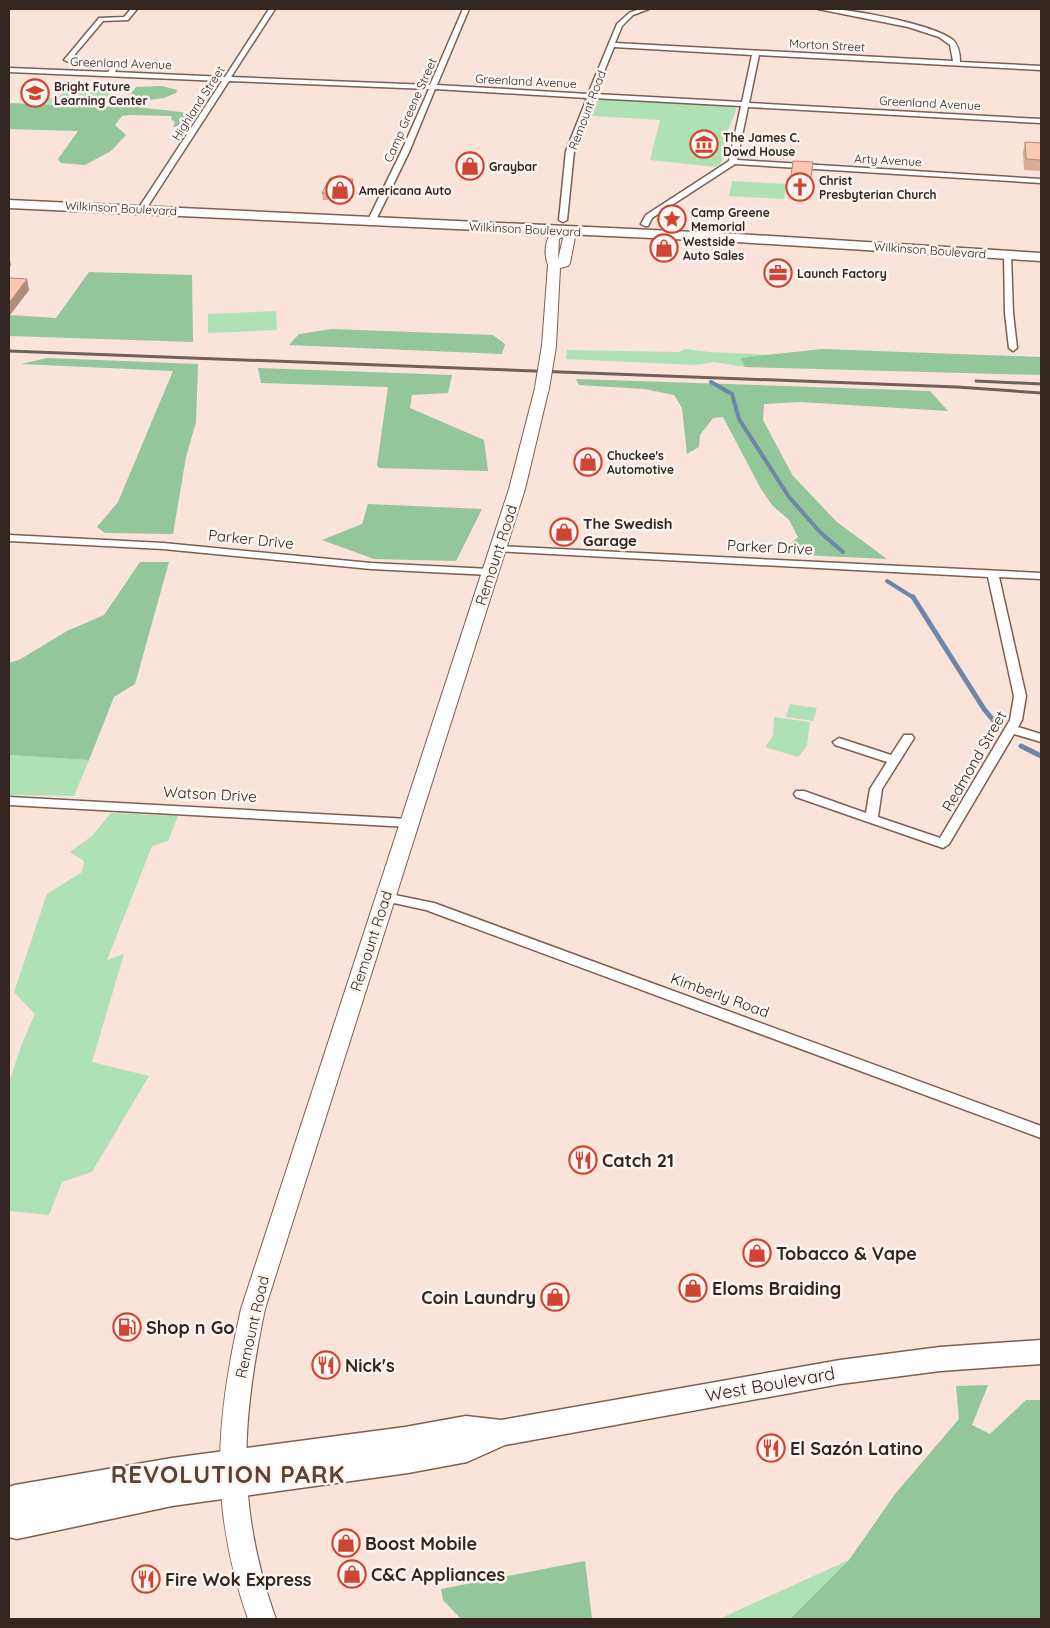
<svg xmlns="http://www.w3.org/2000/svg" width="1050" height="1628" font-family="Quicksand,sans-serif">
<style>
.green{fill:#aee1b3}
.forest{fill:#93c698}
.lines{fill:none;stroke-linecap:round;stroke-linejoin:round}
.stream-far1{stroke:#6e86a7;stroke-width:4}
.stream{stroke:#6e86a7;stroke-width:5}
.minor-casing{stroke:#7e5e50;stroke-width:3}
.secondary-casing{stroke:#7e5e50;stroke-width:2}
.primary-casing{stroke:#7e5e50;stroke-width:3}
.minor{fill:#fff;fill-rule:evenodd}
.secondary{fill:#fff;fill-rule:evenodd}
.primary{fill:#fff;fill-rule:evenodd}
.rail{stroke:#716059;stroke-width:3}
.secondary-bridge-casing{stroke:#7e5e50;stroke-width:16;stroke-linecap:butt}
.secondary-bridge{stroke:#fff;stroke-width:14}
.wall{fill:#d9ac98}
.shaded-wall{fill:#b08c7c}
.building{fill:#fcc8b1;stroke:#b08c7c}
.labels{text-anchor:middle;dominant-baseline:central;stroke-width:5;stroke-linejoin:round;paint-order:stroke}
.far-street-label{font-size:12px;fill:#33251f;stroke:#fcf4f1}
.far-poi-label{font-size:12px;font-weight:bold;fill:#33251f;stroke:#fcf4f1;text-anchor:start}
.poi-label{font-size:15px;font-weight:bold;fill:#33251f;stroke:#fcf4f1;text-anchor:start}
.street-label{font-size:15px;fill:#33251f;stroke:#fcf4f1}
.near-poi-label{font-size:18px;font-weight:bold;fill:#33251f;stroke:#fcf4f1;text-anchor:start}
.near-street-label{font-size:18px;fill:#33251f;stroke:#fcf4f1}
.near-district-label{font-size:24px;font-weight:bold;letter-spacing:1px;fill:#5f4133;stroke:#fcf4f1}
</style>
<rect width="100%" height="100%" fill="#fae3d9"/>
<g class="green">
<polygon points="66,89 113,91 99,105 24,103 29,97 58,98"/>
<path d="M601 99 735 107 736 109C734 119 728 127 726 136 724 143 728 144 722 152L724 157 720 164 716 167 650 160 660 120 593 116 591 115 596 101Z"/>
<polygon points="732,181 786,184 784,199 729,196"/>
<polygon points="276,311 277,330 208,333 208,314"/>
<polygon points="685,349 709,352 776,355 740,358 745,367 714,362 695,365 566,359 567,350 679,352"/>
<polygon points="790,704 817,708 813,721 786,717"/>
<polygon points="774,717 810,722 807,746 798,757 765,747 773,736"/>
<polygon points="9,755 89,760 74,796 9,795"/>
<polygon points="111,813 178,816 168,841 152,846 107,960 124,954 92,1062 149,1076 92,1172 62,1182 49,1215 9,1211 9,1083 21,1046 35,1014 14,992 47,894 82,872 84,861 70,852 92,836"/>
<polygon points="849,1560 790,1619 719,1619"/>
</g>
<g class="forest">
<polygon points="162,86 177,90 176,93 164,98 141,101 137,107 189,113 191,116 183,127 173,127 175,122 171,119 172,116 128,115 122,116 115,125 126,135 111,151 85,165 61,163 58,159 78,131 9,129 9,103 116,107 124,104 136,87"/>
<polygon points="89,272 192,275 193,342 9,336 9,315 56,318"/>
<polygon points="332,329 493,335 505,344 502,354 289,345 299,334"/>
<polygon points="822,349 1041,357 1041,375 745,367 740,358"/>
<polygon points="47,358 198,364 196,422 186,457 173,534 105,533 97,527 118,502 173,371 21,364"/>
<polygon points="258,368 452,375 448,393 412,395 410,408 484,440 488,471 379,468 377,465 388,387 261,383"/>
<polygon points="576,379 930,391 948,411 800,402 764,404 763,420 793,476 837,522 887,559 780,554 798,537 789,520 772,505 761,489 723,417 713,418 700,435 699,447 687,454 682,408 674,395 644,389 579,385"/>
<polygon points="368,504 482,509 456,561 374,559 322,540 362,524"/>
<polygon points="140,562 169,562 135,684 114,697 89,760 9,755 9,663 19,660 67,631 104,615"/>
<polygon points="988,1385 972,1425 990,1434 1026,1400 1041,1400 1041,1619 790,1619 849,1560 895,1494 959,1419 956,1386"/>
<polygon points="585,1561 592,1619 461,1619 443,1600 441,1589"/>
</g>
<g class="lines">
<g class="stream-far1">
<polyline points="711,382 732,394 739,419 789,497 820,532 843,552"/>
<polyline points="887,581 914,598"/>
</g>
<g class="stream">
<polyline points="913,597 984,709 999,727"/>
<polyline points="1021,746 1041,756"/>
</g>
<g class="minor-casing">
<g id="minor">
<path d="M131 9H137L128 20 103 21 71 59 119 63 120 64 115 72 225 77 269 9H275L231 77 430 85 463 9H469L437 85 588 94 617 24 629 13 640 9H649L633 15 622 26 615 43 953 61 950 45 939 37 908 27 818 9C844 7 933 24 953 40 959 46 960 54 960 62L1041 66V70L759 55 749 103 1041 119V123L748 107 737 160 1041 179V183L735 164 652 218 648 226H645L641 224 646 215 729 161 741 106 593 98 574 151 567 220 563 222 559 220 566 151 587 98 435 89 410 150 376 220 372 222 368 220 402 150 429 89 229 81 146 209 142 211 138 209 222 81 9 72V68L108 72 112 66 73 64 64 60 99 18 124 17ZM614 47 752 55 742 102 595 94Z"/>
<polygon points="1004,253 1011,255 1013,313 1017,348 1013,351 1009,348 1005,313"/>
<polygon points="9,535 163,543 371,563 490,569 495,572 490,575 371,569 163,549 9,541"/>
<polygon points="498,546 1041,573 1041,579 999,577 1026,696 1022,720 1018,727 1041,734 1041,742 1014,734 949,844 943,848 796,797 794,794 796,791 804,791 866,813 870,789 887,762 835,745 833,742 839,738 891,755 904,735 912,735 914,738 882,789 878,817 940,838 1010,720 1014,696 988,577 494,551 493,549 494,547"/>
<polygon points="9,797 409,819 415,823 409,827 9,805"/>
<polygon points="385,893 434,903 1041,1126 1041,1138 426,910 380,900 378,897 380,894"/>
</g>
</g>
<g class="secondary-casing">
<g id="secondary">
<path d="M562 226 566 227 575 237 570 263 568 266 560 268 556 346 549 350 542 346 548 265C543 251 545 231 562 226ZM562 237 563 238 558 260 559 239Z"/>
<path d="M542 384 549 388 525 489 265 1309C241 1424 236 1506 276 1619H248C209 1507 215 1423 241 1309L509 489 535 388Z"/>
</g>
</g>
<g class="primary-casing">
<g id="primary">
<polygon points="9,200 737,234 1041,253 1041,261 737,242 9,208"/>
<polygon points="1041,1340 1041,1364 940,1371 840,1384 505,1445 467,1462 408,1473 172,1506 17,1539 9,1537 9,1487 15,1485 172,1458 405,1427 466,1416 501,1420 840,1360 940,1347"/>
</g>
</g>
<use href="#minor" class="minor"/>
<use href="#secondary" class="secondary"/>
<use href="#primary" class="primary"/>
<g class="rail">
<polyline points="9,351 957,387 1041,393"/>
<polyline points="976,381 1041,384"/>
</g>
<g class="secondary-bridge-casing">
<polyline id="secondary-bridge" points="542,388 549,346"/>
</g>
<use href="#secondary-bridge" class="secondary-bridge"/>
</g>
<g class="wall">
<polygon points="1025,142 1041,143 1041,171 1024,170 1023,153"/>
<polygon points="813,162 809,195 789,194 790,183"/>
<polygon points="353,187 346,201 323,200 322,193"/>
<polygon points="9,278 27,279 29,290 10,315 9,315"/>
</g>
<g class="shaded-wall">
<polygon points="353,179 353,187 346,201 346,194"/>
<polygon points="9,254 11,265 9,268"/>
<polygon points="27,279 29,290 10,315 9,303"/>
</g>
<g class="building">
<polygon points="1025,142 1041,143 1041,160 1026,159"/>
<polygon points="793,161 813,162 810,184 790,183"/>
<polygon points="330,178 353,179 346,194 322,193"/>
<polygon points="9,278 27,279 9,303"/>
</g>
<defs>
<g id="school-ring" transform="scale(1.4375)"><circle r="9.5" fill="#fcf4f1" stroke="#d04433" stroke-width="1.5"/><path d="M0-5L7-2L0 1L-7-2ZM-4 1L0 2.5L4 1V4Q0 6-4 4Z" fill="#d04433"/></g>
<g id="museum-ring" transform="scale(1.4375)"><circle r="9.5" fill="#fcf4f1" stroke="#d04433" stroke-width="1.5"/><path d="M0-6L6-3V-2H-6V-3ZM-5-1h2V3h-2ZM-1-1h2V3h-2ZM3-1h2V3H3ZM-6 4H6V6H-6Z" fill="#d04433"/></g>
<g id="shop-ring" transform="scale(1.4375)"><circle r="9.5" fill="#fcf4f1" stroke="#d04433" stroke-width="1.5"/><path d="M-5-2.5h2.3a2.7 3.5 0 0 1 5.4 0H5L5.5 6h-11ZM-1.5-2.5h3a1.5 2.3 0 0 0-3 0Z" fill="#d04433"/></g>
<g id="church-ring" transform="scale(1.4375)"><circle r="9.5" fill="#fcf4f1" stroke="#d04433" stroke-width="1.5"/><path d="M-1.2-6h2.4v3.5h3.3v2.4h-3.3V6h-2.4V-.1h-3.3v-2.4h3.3Z" fill="#d04433"/></g>
<g id="sight-ring" transform="scale(1.4375)"><circle r="9.5" fill="#fcf4f1" stroke="#d04433" stroke-width="1.5"/><path d="M0-6L1.8-2.2L6-1.7L2.9 1.2L3.7 5.4L0 3.3L-3.7 5.4L-2.9 1.2L-6-1.7L-1.8-2.2Z" fill="#d04433"/></g>
<g id="office-ring" transform="scale(1.4375)"><circle r="9.5" fill="#fcf4f1" stroke="#d04433" stroke-width="1.5"/><path d="M-6-3h4V-5.5h4V-3h4V5H-6ZM-1-4.5V-3h2v-1.5ZM-6 0V1H6V0Z" fill="#d04433"/></g>
<g id="restaurant-ring" transform="scale(1.4375)"><circle r="9.5" fill="#fcf4f1" stroke="#d04433" stroke-width="1.5"/><path d="M-5-6h1v4h1v-4h1v4h1v-4h1v5L-1.5 .5V6h-2V.5L-5-1ZM5-6V6H3V1.5H1.5Q1.5-4 5-6Z" fill="#d04433"/></g>
<g id="fuel-ring" transform="scale(1.4375)"><circle r="9.5" fill="#fcf4f1" stroke="#d04433" stroke-width="1.5"/><path d="M-5.5-6h7V0h2V4h1.3V-2.5L3-4.5l.8-.8L6-3V5H2.5V1h-1V6h-7ZM-4.2-4.7v3.2H.2V-4.7Z" fill="#d04433"/></g>
</defs>
<g fill-rule="evenodd">
<use href="#school-ring" x="35" y="93"/>
<use href="#museum-ring" x="704" y="144"/>
<use href="#shop-ring" x="470" y="166"/>
<use href="#church-ring" x="800" y="187"/>
<use href="#shop-ring" x="340" y="190"/>
<use href="#sight-ring" x="672" y="219"/>
<use href="#shop-ring" x="664" y="248"/>
<use href="#office-ring" x="778" y="273"/>
<use href="#shop-ring" x="588" y="462"/>
<use href="#shop-ring" x="564" y="532"/>
<use href="#restaurant-ring" x="583" y="1160"/>
<use href="#shop-ring" x="757" y="1253"/>
<use href="#shop-ring" x="693" y="1288"/>
<use href="#shop-ring" x="555" y="1297"/>
<use href="#fuel-ring" x="127" y="1327"/>
<use href="#restaurant-ring" x="326" y="1365"/>
<use href="#restaurant-ring" x="771" y="1448"/>
<use href="#shop-ring" x="346" y="1543"/>
<use href="#shop-ring" x="352" y="1574"/>
<use href="#restaurant-ring" x="146" y="1579"/>
</g>
<g class="labels">
<g class="far-street-label">
<text transform="translate(827 45) rotate(3)">Morton Street</text>
<text transform="translate(121 63) rotate(2)">Greenland Avenue</text>
<text transform="translate(526 81) rotate(3)">Greenland Avenue</text>
<text transform="translate(198 103) rotate(-57)">Highland Street</text>
<text transform="translate(930 103) rotate(3)">Greenland Avenue</text>
<text transform="translate(410 110) rotate(-66)">Camp Greene Street</text>
<text transform="translate(587 110) rotate(-69)">Remount Road</text>
<text transform="translate(888 160) rotate(3)">Arty Avenue</text>
<text transform="translate(121 208) rotate(3)">Wilkinson Boulevard</text>
<text transform="translate(525 229) rotate(3)">Wilkinson Boulevard</text>
<text transform="translate(930 250) rotate(4)">Wilkinson Boulevard</text>
</g>
<g class="far-poi-label">
<text x="54" y="86">Bright Future<tspan x="54" dy="14">Learning Center</tspan></text>
<text x="723" y="137">The James C.<tspan x="723" dy="14">Dowd House</tspan></text>
<text x="489" y="166">Graybar</text>
<text x="819" y="180">Christ<tspan x="819" dy="14">Presbyterian Church</tspan></text>
<text x="359" y="190">Americana Auto</text>
<text x="691" y="212">Camp Greene<tspan x="691" dy="14">Memorial</tspan></text>
<text x="683" y="241">Westside<tspan x="683" dy="14">Auto Sales</tspan></text>
<text x="797" y="273">Launch Factory</text>
<text x="607" y="455">Chuckee's<tspan x="607" dy="14">Automotive</tspan></text>
</g>
<g class="poi-label">
<text x="583" y="523">The Swedish<tspan x="583" dy="17">Garage</tspan></text>
</g>
<g class="street-label">
<text transform="translate(251 539) rotate(6)">Parker Drive</text>
<text transform="translate(770 547) rotate(3)">Parker Drive</text>
<text transform="translate(496 555) rotate(-72)">Remount Road</text>
<text transform="translate(974 761) rotate(-60)">Redmond Street</text>
<text transform="translate(210 794) rotate(3)">Watson Drive</text>
<text transform="translate(371 941) rotate(-72)">Remount Road</text>
<text transform="translate(720 995) rotate(20)">Kimberly Road</text>
<text transform="translate(252 1327) rotate(-77)">Remount Road</text>
</g>
<g class="near-poi-label">
<text x="602" y="1160">Catch 21</text>
<text x="776" y="1253">Tobacco &amp; Vape</text>
<text x="712" y="1288">Eloms Braiding</text>
<text x="536" y="1297" text-anchor="end">Coin Laundry</text>
<text x="146" y="1327">Shop n Go</text>
<text x="345" y="1365">Nick's</text>
<text x="790" y="1448">El Sazón Latino</text>
<text x="365" y="1543">Boost Mobile</text>
<text x="371" y="1574">C&amp;C Appliances</text>
<text x="165" y="1579">Fire Wok Express</text>
</g>
<g class="near-street-label">
<text transform="translate(770 1384) rotate(-10)">West Boulevard</text>
</g>
<g class="near-district-label">
<text x="228" y="1474">REVOLUTION PARK</text>
</g>
</g>
<rect width="1050" height="1628" fill="none" stroke="#33251f" stroke-width="20"/>
</svg>
